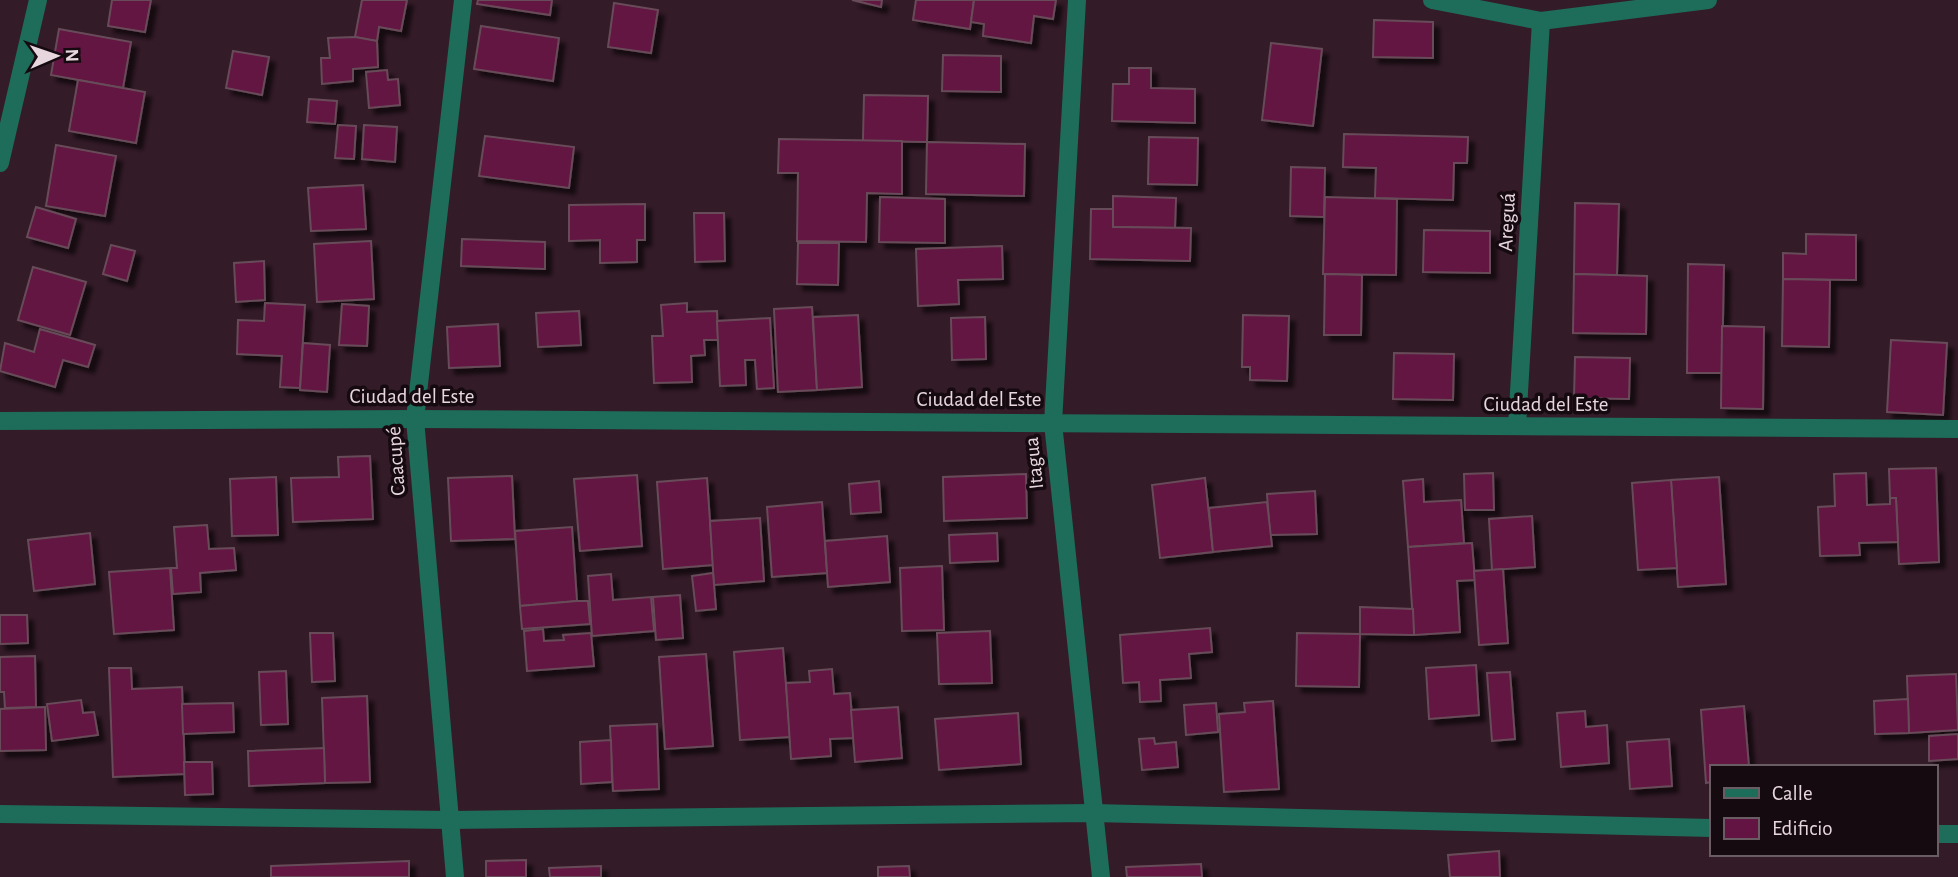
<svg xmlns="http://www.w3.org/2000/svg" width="1958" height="877" font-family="'Alegreya Sans',sans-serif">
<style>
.building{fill:#631442;stroke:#684b58;stroke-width:2;filter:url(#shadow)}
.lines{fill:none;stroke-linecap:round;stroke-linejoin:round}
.street{stroke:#1d6d5a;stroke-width:18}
.labels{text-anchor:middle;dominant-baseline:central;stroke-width:7;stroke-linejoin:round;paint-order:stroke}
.street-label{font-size:21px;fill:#e8d6de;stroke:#150a0f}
</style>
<defs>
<filter id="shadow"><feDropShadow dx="6" dy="6" stdDeviation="2" flood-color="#0009"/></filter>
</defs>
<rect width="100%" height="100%" fill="#341b28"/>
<g class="building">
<polygon points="112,0 151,0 145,32 108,26"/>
<polygon points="362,0 407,0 401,31 379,27 377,41 355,37"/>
<polygon points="478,0 552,0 550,15 477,4"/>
<polygon points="852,0 882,0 881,7"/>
<polygon points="916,0 974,0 970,29 913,20"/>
<polygon points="974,0 1056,0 1053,19 1034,16 1031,43 983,36 984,24 971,22"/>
<polygon points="614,3 658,10 651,53 608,47"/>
<polygon points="1374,20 1433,22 1433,58 1373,57"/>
<polygon points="481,26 559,38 553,81 474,69"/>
<polygon points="59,29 131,42 123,88 51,75"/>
<polygon points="355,37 377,41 378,67 353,69 353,81 322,84 321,58 330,58 328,38"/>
<polygon points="1271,43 1322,49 1313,126 1262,120"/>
<polygon points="233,51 269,57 262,95 226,88"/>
<polygon points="943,55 1001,56 1001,92 942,91"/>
<polygon points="1129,68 1151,68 1151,88 1195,89 1195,123 1112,121 1113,84 1129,84"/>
<polygon points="387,70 388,80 398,79 400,105 369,108 366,72"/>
<polygon points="78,80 145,92 136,143 69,131"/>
<polygon points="864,95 928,96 927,142 863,141"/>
<polygon points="309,99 337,101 335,124 307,122"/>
<polygon points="338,125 356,126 354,159 335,158"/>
<polygon points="364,125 397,127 395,162 362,159"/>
<polygon points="1344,134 1468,137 1467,163 1454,163 1453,200 1375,198 1376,168 1343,167"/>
<polygon points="485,136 574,147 569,188 479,176"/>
<polygon points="1149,137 1198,138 1197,185 1148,184"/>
<polygon points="779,139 902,141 902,194 867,193 866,242 797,241 798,173 778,173"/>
<polygon points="927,142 1025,144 1024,196 926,194"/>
<polygon points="56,145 116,156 105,216 46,206"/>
<polygon points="1291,167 1325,168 1324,217 1290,216"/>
<polygon points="363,185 366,229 311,231 308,188"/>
<polygon points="1113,196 1176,198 1175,228 1113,227"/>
<polygon points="880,197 945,199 945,243 879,242"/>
<polygon points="1325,197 1397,199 1396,275 1323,274"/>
<polygon points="1575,203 1619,204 1617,275 1574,274"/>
<polygon points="645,204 645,240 637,240 637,262 600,263 600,240 569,241 569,205"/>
<polygon points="36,207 76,219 68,248 27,237"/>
<polygon points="1091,209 1113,209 1113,227 1191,228 1190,261 1090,259"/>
<polygon points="694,213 724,213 725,261 695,262"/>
<polygon points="1424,230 1490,231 1490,273 1423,272"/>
<polygon points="1806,234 1856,235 1856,280 1783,279 1783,253 1806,254"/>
<polygon points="462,239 545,242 545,269 461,266"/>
<polygon points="371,241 374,299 317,302 314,244"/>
<polygon points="798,243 839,243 838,285 797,284"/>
<polygon points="111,245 135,251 127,281 103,274"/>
<polygon points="1002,246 1003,279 958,280 959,304 918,306 916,249"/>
<polygon points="264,261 265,300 236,302 234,263"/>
<polygon points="1688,264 1724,265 1722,373 1687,373"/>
<polygon points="33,267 86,282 70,335 18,320"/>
<polygon points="1325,274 1362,275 1361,335 1324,335"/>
<polygon points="1574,274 1647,276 1646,334 1573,333"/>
<polygon points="1783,279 1830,280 1829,347 1782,346"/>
<polygon points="265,303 305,305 300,388 280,387 282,356 237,354 238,320 264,321"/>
<polygon points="687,303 687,312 717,311 718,340 704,340 705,355 691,356 692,382 654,383 652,336 663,336 661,305"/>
<polygon points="342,304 369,306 367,346 339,345"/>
<polygon points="812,307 817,390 778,392 774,309"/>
<polygon points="579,311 581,345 538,347 536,313"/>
<polygon points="858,315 862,387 817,390 813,317"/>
<polygon points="1243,315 1289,316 1287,381 1250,380 1250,367 1242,367"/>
<polygon points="985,317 986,359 952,360 951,318"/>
<polygon points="770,318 774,388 757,389 755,360 745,360 746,385 720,386 717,321"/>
<polygon points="498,324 500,366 449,368 447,327"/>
<polygon points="1722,326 1764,327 1763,409 1721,408"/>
<polygon points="40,329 95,345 88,367 63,360 55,387 0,371 5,343 34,352"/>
<polygon points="1891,340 1947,343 1943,415 1887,412"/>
<polygon points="303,343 330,345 327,392 300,390"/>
<polygon points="1394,353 1454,354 1453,400 1393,399"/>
<polygon points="1575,357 1630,358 1629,399 1574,398"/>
<polygon points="370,456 373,519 293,522 291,478 339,477 338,457"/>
<polygon points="1936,468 1939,562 1899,564 1896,498 1890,498 1889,469"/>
<polygon points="1493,473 1494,510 1465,510 1464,474"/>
<polygon points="1866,473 1867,505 1890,504 1890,498 1896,498 1898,542 1859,543 1860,555 1820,556 1818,507 1835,506 1834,474"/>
<polygon points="1026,474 1027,518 944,521 943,477"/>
<polygon points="637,475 642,546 580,551 574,479"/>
<polygon points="512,476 515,539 451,541 448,478"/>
<polygon points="276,477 278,535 232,536 230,479"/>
<polygon points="1719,477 1726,584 1678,587 1671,480"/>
<polygon points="707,478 713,565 663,569 657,482"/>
<polygon points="1205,478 1213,552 1160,558 1152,485"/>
<polygon points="1423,479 1424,502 1461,500 1464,543 1408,547 1403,481"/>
<polygon points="1671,480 1677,568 1638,570 1632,483"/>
<polygon points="879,481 881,512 851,514 849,484"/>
<polygon points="1315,491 1317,534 1270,535 1267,494"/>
<polygon points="822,502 827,573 772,577 767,507"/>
<polygon points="1267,502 1272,546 1213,552 1209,508"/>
<polygon points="1532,516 1535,567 1492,570 1489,519"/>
<polygon points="760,518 764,581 714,585 710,521"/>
<polygon points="207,525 209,549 234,548 236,570 200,573 201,592 173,594 171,568 177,568 174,527"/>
<polygon points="572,527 577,601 520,606 515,531"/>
<polygon points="90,533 95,584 34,591 28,540"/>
<polygon points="997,533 998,561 950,563 949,535"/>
<polygon points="887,536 890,582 828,587 825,541"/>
<polygon points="1472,543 1475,580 1457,581 1460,632 1414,635 1408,547"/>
<polygon points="942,566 944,630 902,631 900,568"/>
<polygon points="170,568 174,630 114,634 109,572"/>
<polygon points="1503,569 1508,643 1479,645 1474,571"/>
<polygon points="713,573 716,609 696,611 692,576"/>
<polygon points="611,574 613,600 651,597 654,631 592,636 588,576"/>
<polygon points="680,595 683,638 656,640 653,597"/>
<polygon points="577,601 588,601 590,624 522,629 520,606"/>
<polygon points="1360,607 1413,609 1414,635 1360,634"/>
<polygon points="0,615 27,615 28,643 0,644"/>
<polygon points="1210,628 1212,652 1189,654 1191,678 1160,680 1161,701 1140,702 1139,682 1123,683 1120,635"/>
<polygon points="543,629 544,641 564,640 563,635 591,633 594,666 527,671 524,631"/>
<polygon points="990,631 992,683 939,684 937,633"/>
<polygon points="310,633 333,633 335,681 312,682"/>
<polygon points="1297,633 1360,634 1359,687 1296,686"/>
<polygon points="783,648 790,737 740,740 734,652"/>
<polygon points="706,654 713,746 665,749 659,657"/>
<polygon points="35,656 36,707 5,708 4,692 0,692 0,657"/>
<polygon points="1476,665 1479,715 1429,719 1426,668"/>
<polygon points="109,668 131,668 132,689 182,687 185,774 113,777"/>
<polygon points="832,669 834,694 850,693 854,738 830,739 831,756 791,759 786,683 810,682 809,671"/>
<polygon points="286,671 288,724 261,725 259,672"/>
<polygon points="1510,672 1515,739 1492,741 1487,673"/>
<polygon points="1956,674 1958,730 1909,733 1907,676"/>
<polygon points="367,696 370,782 325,783 322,698"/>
<polygon points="1908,699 1909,733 1875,734 1874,701"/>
<polygon points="81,700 83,713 94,712 98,735 52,741 47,704"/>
<polygon points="1273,701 1279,789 1224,792 1219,714 1245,712 1244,703"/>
<polygon points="233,703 234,732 183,734 182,704"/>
<polygon points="1216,703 1218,732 1186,735 1184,705"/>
<polygon points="1744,706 1749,767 1711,767 1711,782 1706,783 1701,710"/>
<polygon points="45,707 46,750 0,751 0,709"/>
<polygon points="898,707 902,758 855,762 851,710"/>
<polygon points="1585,711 1586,727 1607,725 1609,763 1561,767 1557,713"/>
<polygon points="1018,713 1021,764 939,770 935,719"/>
<polygon points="657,724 659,789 613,791 610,726"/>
<polygon points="1958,734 1958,759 1929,761 1929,736"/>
<polygon points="1154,738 1155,744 1176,742 1178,767 1142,770 1139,739"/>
<polygon points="1669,739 1672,786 1630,789 1627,742"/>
<polygon points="611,740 612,782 581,784 580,742"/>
<polygon points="324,748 325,783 249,786 248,751"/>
<polygon points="184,762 212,762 213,794 185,795"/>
<polygon points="1499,851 1500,877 1450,877 1448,855"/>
<polygon points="526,860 526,877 486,877 486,861"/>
<polygon points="409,861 409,877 271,877 271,866"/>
<polygon points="1201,864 1202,877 1127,877 1126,867"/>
<polygon points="601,866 601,877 550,877 549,868"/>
<polygon points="909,866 910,877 878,877 878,867"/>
</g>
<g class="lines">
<g class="street">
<polyline points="1077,0 1053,423 1101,877"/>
<polyline points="1432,0 1541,21 1708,0"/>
<polyline points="0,163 38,0"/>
<polyline points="0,421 415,419 1958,429"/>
<polyline points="1517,426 1541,21"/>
<polyline points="0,814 450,820 1093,813 1711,828"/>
<polyline points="1935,834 1958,834"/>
<polyline points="455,877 415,419 463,0"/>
</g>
</g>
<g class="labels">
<g class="street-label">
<text transform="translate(1507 222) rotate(-87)">Areguá</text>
<text x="412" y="396">Ciudad del Este</text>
<text x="979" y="399">Ciudad del Este</text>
<text x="1546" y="404">Ciudad del Este</text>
<text transform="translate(396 461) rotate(-94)">Caacupé</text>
<text transform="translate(1034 463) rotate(-96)">Itagua</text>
</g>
</g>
<rect x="1710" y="765" width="228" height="91" fill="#150a0f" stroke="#695c62" stroke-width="2"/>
<rect x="1724" y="788" width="35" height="10" fill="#1d6d5a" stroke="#695c62" stroke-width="2"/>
<text x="1772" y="800" font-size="21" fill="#e8d6de">Calle</text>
<rect x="1724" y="818" width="35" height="21" fill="#631442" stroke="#695c62" stroke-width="2"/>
<text x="1772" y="835" font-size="21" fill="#e8d6de">Edificio</text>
<g transform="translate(56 56) rotate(88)" stroke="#150a0f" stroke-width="5" paint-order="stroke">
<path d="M0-5L12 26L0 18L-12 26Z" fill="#e8d6de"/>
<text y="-10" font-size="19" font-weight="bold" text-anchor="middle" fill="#e8d6de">N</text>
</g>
</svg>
